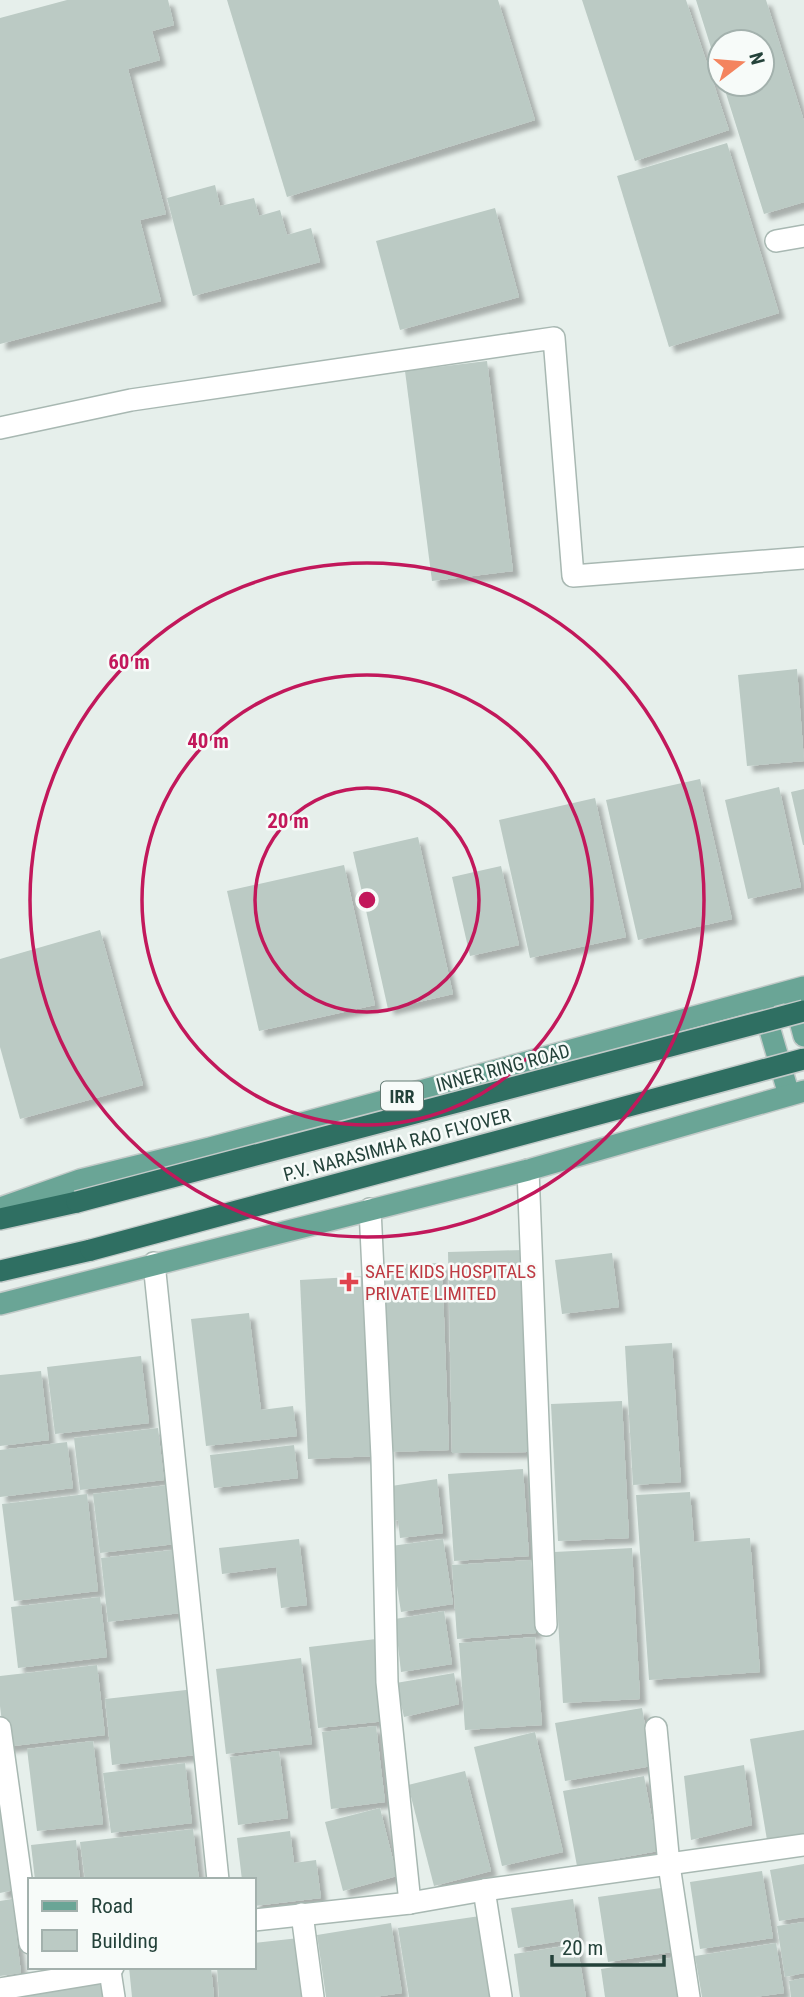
<svg xmlns="http://www.w3.org/2000/svg" width="804" height="1997" font-family="'Roboto Condensed',sans-serif">
<style>
.building{fill:#bbcac4;filter:url(#shadow)}
.lines{fill:none;stroke-linecap:round;stroke-linejoin:round}
.minor-casing{stroke:#a8b8b2;stroke-width:24}
.major-casing{stroke:#c2cac8;stroke-width:24}
.highway-casing{stroke:#c2cac8;stroke-width:24}
.minor{stroke:#fff;stroke-width:21}
.major{stroke:#6aa596;stroke-width:21}
.highway{stroke:#2f6f62;stroke-width:21}
.highway-bridge-casing{stroke:#c2cac8;stroke-width:24;stroke-linecap:butt}
.highway-bridge{stroke:#2f6f62;stroke-width:21}
.ring{fill:none;stroke:#c2185b;stroke-width:3.5}
.health-dot{fill:#e0444e;stroke:#f7fbf9;stroke-width:2.5}
.labels{text-anchor:middle;dominant-baseline:central;stroke-width:5;stroke-linejoin:round;paint-order:stroke}
.shield{fill:#f7fbf9;stroke:#637a73;stroke-width:2}
.shield-label{font-size:18px;font-weight:bold;fill:#24423a}
.street-label{font-size:19px;fill:#24423a;stroke:#f7fbf9}
.health-label{font-size:19px;fill:#be3a42;stroke:#f7fbf9;text-anchor:start}
.centre{fill:#c2185b;stroke:#f7fbf9;stroke-width:3.5}
.ring-label{font-size:21px;text-anchor:middle;font-weight:bold;fill:#c2185b;stroke:#f7fbf9;stroke-width:5;stroke-linejoin:round;paint-order:stroke}
</style>
<defs>
<filter id="shadow"><feDropShadow dx="6" dy="6" stdDeviation="2" flood-color="#0004"/></filter>
</defs>
<rect width="100%" height="100%" fill="#e6efeb"/>
<g class="building">
<polygon points="67,0 168,0 174,25 152,31 160,60 128,69 166,214 140,220 161,301 0,344 0,18"/>
<polygon points="227,0 498,0 535,120 287,197"/>
<polygon points="582,0 686,0 729,130 635,161"/>
<polygon points="696,0 766,0 804,121 804,202 764,214 723,84 762,84 762,42 720,42 719,73"/>
<polygon points="727,143 779,313 669,347 617,176"/>
<polygon points="215,185 220,206 254,198 259,216 280,210 287,235 311,228 320,262 193,296 167,198"/>
<polygon points="495,208 519,297 400,330 376,241"/>
<polygon points="487,361 513,571 432,581 405,371"/>
<polygon points="797,669 804,761 747,766 738,675"/>
<polygon points="700,779 732,919 638,940 606,800"/>
<polygon points="779,787 801,887 748,899 725,800"/>
<polygon points="804,789 804,845 803,845 791,792"/>
<polygon points="595,798 626,937 530,958 499,820"/>
<polygon points="418,837 453,994 388,1009 353,852"/>
<polygon points="344,865 375,1005 259,1031 227,891"/>
<polygon points="501,866 519,945 470,956 452,877"/>
<polygon points="100,930 143,1085 20,1119 0,1047 0,959"/>
<polygon points="524,1250 528,1452 452,1453 448,1252"/>
<polygon points="612,1253 619,1307 562,1314 555,1260"/>
<polygon points="442,1263 449,1450 389,1452 382,1265"/>
<polygon points="368,1276 377,1456 308,1459 300,1280"/>
<polygon points="249,1313 261,1410 293,1406 297,1436 206,1446 191,1319"/>
<polygon points="672,1343 681,1482 633,1485 625,1346"/>
<polygon points="141,1356 149,1423 55,1434 47,1367"/>
<polygon points="41,1371 49,1440 0,1446 0,1375"/>
<polygon points="622,1401 629,1538 558,1541 551,1404"/>
<polygon points="158,1428 164,1480 80,1490 74,1438"/>
<polygon points="67,1442 73,1488 0,1497 0,1450"/>
<polygon points="294,1445 298,1478 214,1488 210,1455"/>
<polygon points="523,1469 529,1556 454,1561 448,1474"/>
<polygon points="437,1479 443,1533 400,1538 398,1520 391,1522 385,1487"/>
<polygon points="168,1485 175,1544 100,1553 93,1494"/>
<polygon points="690,1492 694,1542 750,1538 760,1672 649,1680 636,1495"/>
<polygon points="87,1494 98,1591 14,1601 2,1504"/>
<polygon points="299,1539 307,1605 281,1608 276,1567 222,1574 219,1548"/>
<polygon points="443,1539 453,1604 401,1612 391,1546"/>
<polygon points="632,1548 640,1699 563,1703 554,1552"/>
<polygon points="172,1550 180,1613 108,1622 101,1558"/>
<polygon points="531,1560 536,1633 457,1639 452,1565"/>
<polygon points="100,1597 107,1657 18,1668 11,1607"/>
<polygon points="444,1611 452,1664 401,1672 395,1619"/>
<polygon points="535,1637 542,1725 465,1730 459,1643"/>
<polygon points="376,1639 386,1721 318,1728 309,1647"/>
<polygon points="301,1658 312,1744 226,1754 216,1669"/>
<polygon points="97,1665 105,1735 5,1747 0,1706 0,1676"/>
<polygon points="454,1673 459,1704 404,1717 396,1683"/>
<polygon points="195,1689 203,1754 112,1765 105,1699"/>
<polygon points="642,1708 652,1766 565,1781 555,1723"/>
<polygon points="376,1726 385,1802 331,1809 322,1732"/>
<polygon points="804,1730 804,1834 767,1840 750,1739"/>
<polygon points="535,1732 563,1852 502,1866 474,1747"/>
<polygon points="93,1741 103,1824 37,1831 27,1749"/>
<polygon points="279,1751 288,1818 238,1825 230,1757"/>
<polygon points="185,1763 192,1823 111,1833 103,1773"/>
<polygon points="744,1765 752,1825 691,1840 684,1776"/>
<polygon points="465,1771 491,1871 434,1886 408,1785"/>
<polygon points="644,1776 658,1851 577,1866 563,1791"/>
<polygon points="4,1808 19,1889 0,1893 0,1809"/>
<polygon points="380,1808 397,1876 343,1891 325,1822"/>
<polygon points="193,1829 199,1880 85,1880 80,1842"/>
<polygon points="290,1831 294,1863 316,1860 321,1898 254,1906 254,1880 242,1880 237,1838"/>
<polygon points="76,1840 80,1880 35,1880 31,1845"/>
<polygon points="804,1864 804,1917 779,1921 770,1870"/>
<polygon points="762,1871 773,1938 700,1949 690,1882"/>
<polygon points="668,1887 678,1951 608,1962 598,1897"/>
<polygon points="12,1899 21,1973 0,1976 0,1901"/>
<polygon points="573,1899 579,1938 518,1948 511,1908"/>
<polygon points="480,1916 493,1997 409,1997 398,1928"/>
<polygon points="804,1922 804,1973 785,1977 777,1926"/>
<polygon points="391,1923 402,1993 374,1997 326,1997 317,1935"/>
<polygon points="299,1938 304,1997 219,1997 217,1967 254,1967 254,1943"/>
<polygon points="776,1943 784,1993 755,1997 702,1997 695,1956"/>
<polygon points="577,1944 586,1997 520,1997 514,1954"/>
<polygon points="677,1957 683,1997 605,1997 601,1969"/>
<polygon points="129,1967 211,1967 214,1997 132,1997"/>
<polygon points="804,1978 804,1997 791,1997 789,1981"/>
<polygon points="103,1984 104,1997 9,1997 9,1995"/>
</g>
<g class="lines">
<g class="minor-casing">
<g id="minor">
<polyline points="776,241 804,236"/>
<polyline points="0,428 131,400 554,338 573,576 804,558"/>
<polyline points="528,1170 546,1625"/>
<polyline points="370,1209 382,1457 387,1682 410,1903"/>
<polyline points="154,1263 218,1880"/>
<polyline points="0,1728 30,1943"/>
<polyline points="656,1728 669,1865 689,1997"/>
<polyline points="484,1890 501,1997"/>
<polyline points="302,1914 313,1997"/>
<polyline points="254,1920 410,1903 484,1890 804,1845"/>
<polyline points="110,1971 114,1997"/>
<polyline points="0,1989 110,1971 113,1967"/>
</g>
</g>
<g class="major-casing">
<g id="major">
<polyline points="793,995 804,1036"/>
<polyline points="762,1003 789,1095"/>
<polyline points="0,1208 80,1180 210,1148 804,987"/>
<polyline points="0,1304 528,1170 804,1091"/>
</g>
</g>
<g class="highway-casing">
<g id="highway">
<polyline points="0,1219 77,1202"/>
<polyline points="0,1271 91,1250"/>
</g>
</g>
<use href="#minor" class="minor"/>
<use href="#major" class="major"/>
<use href="#highway" class="highway"/>
<g class="highway-bridge-casing">
<g id="highway-bridge">
<polyline points="77,1202 804,1011"/>
<polyline points="91,1250 804,1059"/>
</g>
</g>
<use href="#highway-bridge" class="highway-bridge"/>
</g>
<g class="ring">
<circle cx="367" cy="900" r="112"/>
<circle cx="367" cy="900" r="225"/>
<circle cx="367" cy="900" r="337"/>
</g>
<path class="health-dot" d="M345.5 1271.5h7v7h7v7h-7v7h-7v-7h-7v-7h7z"/>
<g class="labels">
<rect class="shield" x="381" y="1081.5" width="42" height="29" rx="5"/>
<g class="shield-label">
<text x="402" y="1096">IRR</text>
</g>
<g class="street-label">
<text transform="translate(503 1068) rotate(-15)">INNER RING ROAD</text>
<text transform="translate(397 1145) rotate(-15)">P.V. NARASIMHA RAO FLYOVER</text>
</g>
<g class="health-label">
<text x="365" y="1271">SAFE KIDS HOSPITALS<tspan x="365" dy="22">PRIVATE LIMITED</tspan></text>
</g>
</g>
<circle cx="367" cy="900" r="10" class="centre"/>
<g class="ring-label">
<text x="129" y="669">60 m</text>
<text x="208" y="748">40 m</text>
<text x="288" y="828">20 m</text>
</g>
<rect x="28" y="1878" width="228" height="91" fill="#f7fbf9" stroke="#a3b1ad" stroke-width="2"/>
<rect x="42" y="1901" width="35" height="10" fill="#6aa596" stroke="#a3b1ad" stroke-width="2"/>
<text x="91" y="1913" font-size="21" fill="#24423a">Road</text>
<rect x="42" y="1930" width="35" height="21" fill="#bbcac4" stroke="#a3b1ad" stroke-width="2"/>
<text x="91" y="1948" font-size="21" fill="#24423a">Building</text>
<g transform="translate(741 63) rotate(74)"><circle r="33" fill="#f7fbf9" stroke="#a3b1ad" stroke-width="2"/>
<path d="M0-5L12 26L0 18L-12 26Z" fill="#f4845f"/>
<text y="-10" font-size="19" font-weight="bold" text-anchor="middle" fill="#24423a">N</text>
</g>
<path d="M552 1955v10h112v-10" fill="none" stroke="#24423a" stroke-width="3.5"/>
<text x="562" y="1955" font-size="21" fill="#24423a" stroke="#f7fbf9" stroke-width="5" paint-order="stroke">20 m</text>
</svg>
